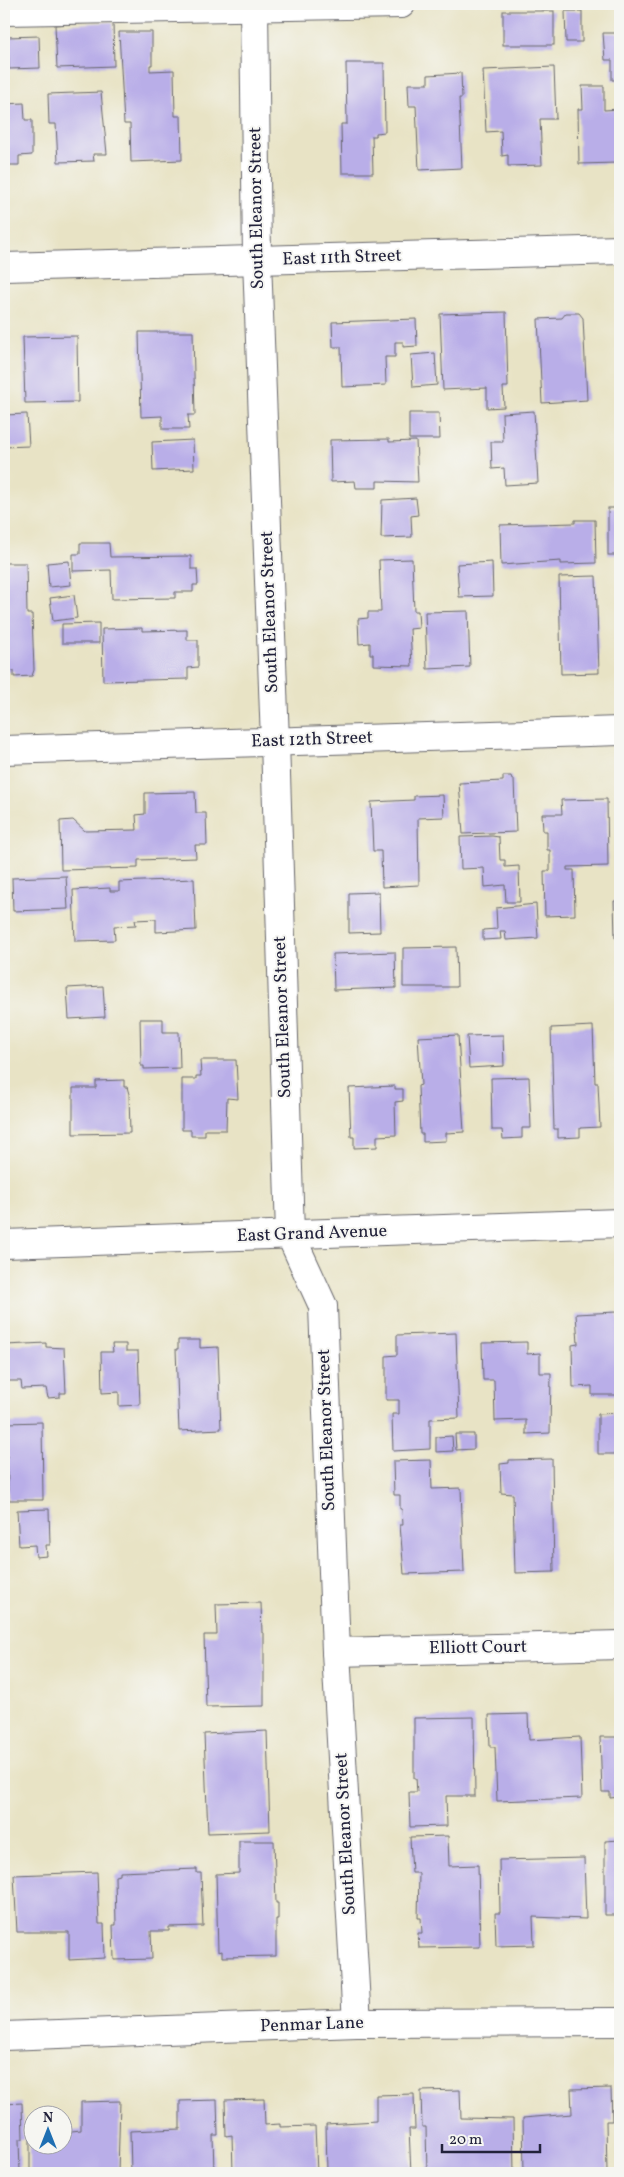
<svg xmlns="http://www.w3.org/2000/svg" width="624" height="2177" font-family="Vollkorn,serif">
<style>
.building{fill:#b9aee8}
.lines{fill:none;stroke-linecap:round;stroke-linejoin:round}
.minor-casing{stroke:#67666b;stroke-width:30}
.minor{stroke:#fff;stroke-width:28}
.labels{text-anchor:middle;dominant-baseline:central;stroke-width:4;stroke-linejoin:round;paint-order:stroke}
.street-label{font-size:18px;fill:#22223b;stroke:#f6f6f2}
</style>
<rect width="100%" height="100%" fill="#f6f6f2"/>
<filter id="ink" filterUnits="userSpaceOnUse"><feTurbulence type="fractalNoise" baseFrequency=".02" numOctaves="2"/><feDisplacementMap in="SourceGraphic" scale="10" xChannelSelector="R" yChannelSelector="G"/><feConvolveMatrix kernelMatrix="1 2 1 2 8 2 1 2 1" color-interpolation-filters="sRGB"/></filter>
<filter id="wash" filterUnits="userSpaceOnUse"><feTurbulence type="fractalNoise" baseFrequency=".0096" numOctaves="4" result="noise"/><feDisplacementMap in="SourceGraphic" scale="20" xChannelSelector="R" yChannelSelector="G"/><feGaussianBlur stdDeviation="1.12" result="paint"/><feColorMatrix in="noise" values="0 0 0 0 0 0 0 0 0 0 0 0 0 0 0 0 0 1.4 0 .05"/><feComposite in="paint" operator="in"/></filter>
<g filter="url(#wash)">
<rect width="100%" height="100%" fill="#e8e3c5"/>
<g id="blocks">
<g class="building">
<rect x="503" y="11" width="51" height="34"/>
<polygon points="565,11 582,11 582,42 566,42"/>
<polygon points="113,22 114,66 57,68 55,25"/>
<polygon points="119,32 152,32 152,65 150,65 150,71 174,70 175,116 181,116 182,160 131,162 130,124 124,124"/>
<polygon points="603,33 620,33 620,80 612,80 612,60 605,60"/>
<polygon points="39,36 40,68 9,69 8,37"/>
<polygon points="346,63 384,63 385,132 376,133 376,136 372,136 373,173 342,173 341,124 347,124"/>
<polygon points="554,67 556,119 540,119 542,165 508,166 508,155 502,156 501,131 486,132 483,70"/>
<polygon points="461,73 462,98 459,98 462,168 419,170 416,106 409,106 408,84 428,84 428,75"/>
<polygon points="582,86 604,86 604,110 620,109 620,144 616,144 617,163 579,164 578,109 583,109"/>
<polygon points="101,92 107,154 93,154 94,161 58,162 56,124 49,124 48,94"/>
<polygon points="24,103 25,120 32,120 32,155 19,156 19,165 4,165 4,104"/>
<polygon points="506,312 508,387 503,387 504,407 487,408 487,388 443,390 440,314"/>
<polygon points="566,313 579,313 583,318 587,400 542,403 538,319 562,318"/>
<polygon points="416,319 417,346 403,347 403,342 395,342 395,357 385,357 386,385 342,387 341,347 333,347 332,322"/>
<polygon points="139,332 193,332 195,415 188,415 189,429 162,429 162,416 141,417"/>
<polygon points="77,336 78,402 25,403 23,337"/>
<polygon points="435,353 437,385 413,387 411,355"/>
<polygon points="534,411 538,483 505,485 504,468 492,469 491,442 503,442 502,413"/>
<polygon points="409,413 439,413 440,439 409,439"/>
<polygon points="27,414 29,446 4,447 4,415"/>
<polygon points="389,439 389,442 416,441 418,482 377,481 377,488 356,488 355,481 331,482 330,440"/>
<polygon points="193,440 194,469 153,471 152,442"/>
<polygon points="416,498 418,515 411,516 412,537 381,538 382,500"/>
<rect x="608" y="508" width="12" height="47"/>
<polygon points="575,520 595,520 596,563 561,564 561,561 501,565 500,525 575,523"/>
<polygon points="80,543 109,543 110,557 191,556 191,569 197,569 198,585 193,585 193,592 175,592 175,598 112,599 111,570 73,571 73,554 80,554"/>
<polygon points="412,559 414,611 418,611 419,628 410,629 412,666 373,665 373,654 370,654 370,643 359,644 358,619 368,618 368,612 381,612 379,560"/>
<polygon points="69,561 71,585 49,587 47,563"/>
<polygon points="492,562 493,596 459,597 457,564"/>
<polygon points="4,563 26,563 27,614 32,614 34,670 32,676 14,677 14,671 6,672"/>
<polygon points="596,576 599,673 561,674 559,577"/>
<polygon points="74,595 77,618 53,621 50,598"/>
<polygon points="468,611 470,667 427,669 425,612"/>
<polygon points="99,623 99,643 62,643 62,624"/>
<polygon points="142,628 142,631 187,630 187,640 198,640 198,667 188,668 188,679 103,681 102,629"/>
<polygon points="503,776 511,776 512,780 514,780 516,832 463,834 459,783 503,781"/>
<polygon points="195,792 196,813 206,813 207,845 195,845 196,858 138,860 138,868 61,870 60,821 73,820 85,831 137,830 136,815 145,814 145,793"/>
<polygon points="443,795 444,817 418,818 419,885 382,887 381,851 373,851 371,802 414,800 414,796"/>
<polygon points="607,799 608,866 567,867 567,870 574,870 575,915 545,916 544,871 550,871 550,850 547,850 547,831 543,831 542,814 562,814 561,800"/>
<polygon points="4,808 7,857 4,857"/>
<polygon points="492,836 499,837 500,860 505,860 505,867 519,866 520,902 506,902 505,885 485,887 484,868 461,869 460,837"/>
<polygon points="66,876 68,909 13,911 12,878"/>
<polygon points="194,879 196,930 156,932 156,919 135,920 136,925 114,926 115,940 75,941 73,890 110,888 110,891 119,891 119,882"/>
<polygon points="379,892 380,932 349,933 349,893"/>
<polygon points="614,901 620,901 620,938 615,938"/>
<polygon points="536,904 538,938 506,940 505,931 500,931 501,939 483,940 483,930 497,929 496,908"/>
<polygon points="456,947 457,987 403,987 403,948"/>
<polygon points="395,952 396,988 334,990 333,954"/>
<polygon points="103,986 105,1017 69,1019 67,988"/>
<polygon points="140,1019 163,1019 163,1032 179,1032 180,1068 144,1069 144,1066 141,1066"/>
<polygon points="593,1026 595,1083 598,1083 600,1127 580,1128 580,1137 558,1138 558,1129 554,1129 551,1028"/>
<polygon points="458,1035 464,1132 446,1133 446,1141 423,1142 423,1134 420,1134 418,1086 421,1085 418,1037"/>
<polygon points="503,1035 504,1066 469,1068 467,1036"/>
<polygon points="200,1060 236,1060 238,1099 227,1098 226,1130 205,1130 205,1136 191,1136 191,1130 182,1130 182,1079 196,1079 196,1076 201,1076"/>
<polygon points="529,1077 531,1128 522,1128 522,1138 503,1139 502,1130 492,1130 491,1078"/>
<polygon points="618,1078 620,1078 620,1103 619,1103"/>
<polygon points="124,1080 124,1087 127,1087 129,1094 130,1133 73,1134 73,1088 96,1088 96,1081"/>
<polygon points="395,1086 395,1089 403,1089 403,1101 395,1102 396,1135 377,1136 377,1147 354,1148 354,1137 351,1137 349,1088"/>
<polygon points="616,1312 620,1323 620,1395 592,1395 592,1386 573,1387 572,1345 578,1344 576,1314"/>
<polygon points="456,1333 459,1418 430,1419 430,1449 393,1451 392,1414 399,1414 399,1400 386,1400 386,1356 397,1355 397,1335"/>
<polygon points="178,1340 200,1340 200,1348 218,1347 221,1429 179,1431 176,1349 178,1349"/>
<polygon points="527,1342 527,1354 540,1353 540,1373 551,1373 550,1433 526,1434 526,1420 495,1421 494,1380 483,1380 482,1343"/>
<polygon points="46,1343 46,1347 64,1348 66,1393 60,1393 60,1397 48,1398 46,1388 22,1389 21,1381 7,1381 6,1345"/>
<polygon points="112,1344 126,1344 126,1351 138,1351 140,1405 119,1406 119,1392 102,1393 101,1352 113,1352"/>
<polygon points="620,1413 620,1454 598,1454 598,1414"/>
<polygon points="42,1422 43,1500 8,1500 7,1423"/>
<polygon points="455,1434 474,1434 474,1449 456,1450"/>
<polygon points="452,1436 453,1451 436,1452 436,1437"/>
<polygon points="552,1459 554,1572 515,1573 513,1494 501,1493 500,1464 509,1463 509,1460"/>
<polygon points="431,1460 432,1489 461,1488 464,1572 404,1574 400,1525 403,1525 402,1509 400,1509 400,1495 394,1495 393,1461"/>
<polygon points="49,1509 50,1545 46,1545 47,1556 36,1557 35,1545 19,1546 17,1510"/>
<polygon points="261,1603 262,1633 264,1633 264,1706 206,1707 204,1635 217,1635 216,1604"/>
<polygon points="528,1714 529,1740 580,1737 582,1798 497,1801 495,1747 490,1747 489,1715"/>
<polygon points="474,1717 475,1796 446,1796 447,1826 410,1827 409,1792 417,1792 416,1778 414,1778 414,1718"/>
<polygon points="267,1731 270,1831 208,1833 204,1734"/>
<polygon points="600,1737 620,1737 620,1797 610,1798 610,1792 602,1792"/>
<polygon points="448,1836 449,1866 478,1865 480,1947 419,1948 418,1933 422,1933 421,1918 418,1918 419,1873 412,1873 410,1837"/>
<polygon points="620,1840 620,1915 605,1915 605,1841"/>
<polygon points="239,1841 274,1841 276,1903 278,1903 278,1919 276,1919 276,1956 222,1957 222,1951 218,1952 216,1874 239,1873"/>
<polygon points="584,1858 586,1919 533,1917 534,1945 496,1946 495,1913 500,1913 499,1860"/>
<polygon points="197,1869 197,1873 201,1873 203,1926 169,1927 169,1931 151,1931 152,1959 114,1960 113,1925 116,1925 115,1876 120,1875 120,1872"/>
<polygon points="97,1872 99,1924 104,1924 105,1958 69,1960 69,1932 17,1932 14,1875"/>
<polygon points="4,1927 7,1927 8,1954 4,1955"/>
<polygon points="620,2085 620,2122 618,2122 617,2086"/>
<polygon points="611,2088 612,2121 606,2121 607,2173 524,2173 523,2118 572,2114 571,2089"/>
<polygon points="460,2090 461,2118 513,2119 514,2173 427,2173 426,2127 422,2127 421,2091"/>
<polygon points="414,2094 415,2129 409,2129 411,2173 327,2173 326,2124 376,2121 376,2095"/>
<polygon points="264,2099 265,2125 280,2124 280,2127 315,2126 317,2173 233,2173 232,2135 226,2136 225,2100"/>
<polygon points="217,2100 218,2135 213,2135 214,2173 131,2173 130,2131 180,2129 180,2101"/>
<polygon points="120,2101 118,2173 30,2173 30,2133 32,2133 32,2144 62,2144 62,2132 81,2130 81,2102"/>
<polygon points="22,2103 23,2139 19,2139 20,2173 4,2173 4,2104"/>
</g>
</g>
</g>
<g filter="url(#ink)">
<use href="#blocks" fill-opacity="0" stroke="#67666b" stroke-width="1"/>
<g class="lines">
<g class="minor-casing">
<g id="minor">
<polyline points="254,4 257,260 275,741 290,1234 323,1306 336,1652 357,2023"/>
<polyline points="4,11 401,4"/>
<polyline points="4,267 620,250"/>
<polyline points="4,750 620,731"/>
<polyline points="4,1244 620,1223"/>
<polyline points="336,1652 620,1645"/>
<polyline points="4,2036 357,2023 620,2022"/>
</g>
</g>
<use href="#minor" class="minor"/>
</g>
</g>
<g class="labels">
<g class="street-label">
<text transform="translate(257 208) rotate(-91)">South Eleanor Street</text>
<text transform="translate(342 258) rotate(-2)">East 11th Street</text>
<text transform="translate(270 612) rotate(-92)">South Eleanor Street</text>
<text transform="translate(312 740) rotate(-2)">East 12th Street</text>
<text transform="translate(283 1017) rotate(-92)">South Eleanor Street</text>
<text transform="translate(312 1234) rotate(-2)">East Grand Avenue</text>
<text transform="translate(327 1430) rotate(-92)">South Eleanor Street</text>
<text transform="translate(478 1648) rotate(-1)">Elliott Court</text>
<text transform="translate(346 1834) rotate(-93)">South Eleanor Street</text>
<text transform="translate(312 2025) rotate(-2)">Penmar Lane</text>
</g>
</g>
<rect width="624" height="2177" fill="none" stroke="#f6f6f2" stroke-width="20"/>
<g transform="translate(48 2130)"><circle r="24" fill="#f6f6f2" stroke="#a1a1a9"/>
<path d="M0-4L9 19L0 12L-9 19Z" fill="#1f6fb2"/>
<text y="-8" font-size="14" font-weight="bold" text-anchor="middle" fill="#22223b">N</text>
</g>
<path d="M442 2144v8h98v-8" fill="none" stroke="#22223b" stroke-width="2.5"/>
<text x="449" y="2144" font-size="15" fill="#22223b" stroke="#f6f6f2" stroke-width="4" paint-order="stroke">20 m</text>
</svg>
